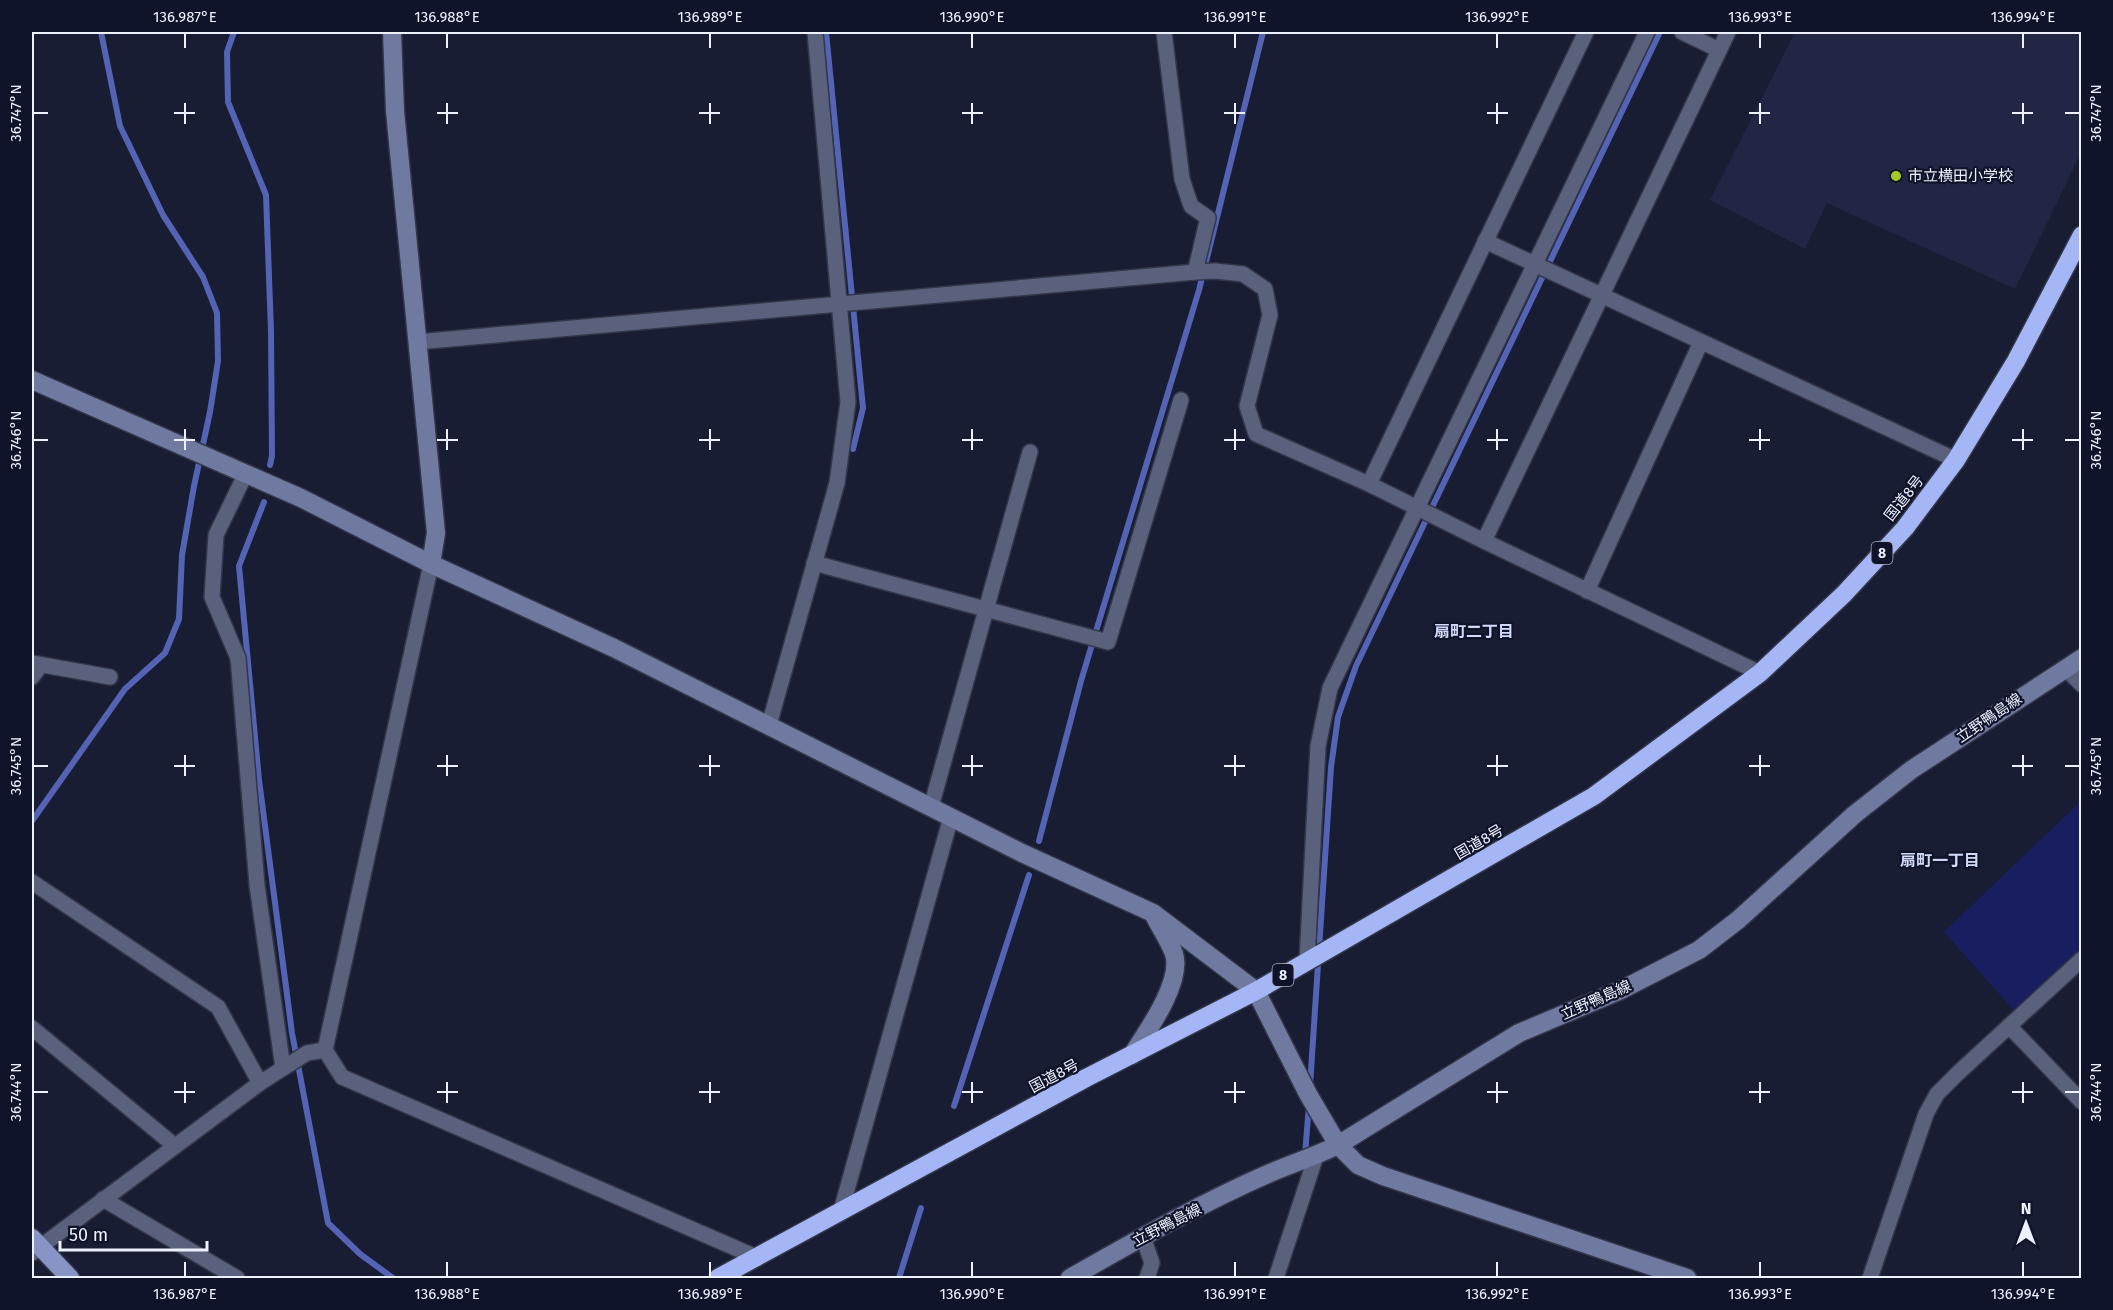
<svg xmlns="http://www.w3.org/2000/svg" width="2113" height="1310" font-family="'Fira Sans','Noto Sans JP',sans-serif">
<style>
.built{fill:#202643}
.green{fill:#191e60}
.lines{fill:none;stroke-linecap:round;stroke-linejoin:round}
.stream{stroke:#5463b4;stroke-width:6}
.street-casing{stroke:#333648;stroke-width:18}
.secondary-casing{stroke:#333648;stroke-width:21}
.primary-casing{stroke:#333648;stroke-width:21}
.highway-casing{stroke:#333648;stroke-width:21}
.street{stroke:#59617c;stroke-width:15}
.secondary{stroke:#707aa1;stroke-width:18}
.primary{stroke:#8794c5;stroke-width:18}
.highway{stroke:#a5b6f6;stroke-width:18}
.ticks{fill:none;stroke:#edf1fe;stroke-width:2}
.poi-dot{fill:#a2c928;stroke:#0f142a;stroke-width:2}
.labels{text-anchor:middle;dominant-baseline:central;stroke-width:4.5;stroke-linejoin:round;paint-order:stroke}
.shield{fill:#0f142a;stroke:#aaafbe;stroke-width:1.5}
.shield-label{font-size:14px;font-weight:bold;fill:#edf1fe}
.poi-label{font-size:15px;fill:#edf1fe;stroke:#0f142a;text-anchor:start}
.street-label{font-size:15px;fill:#edf1fe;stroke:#0f142a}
.neighbourhood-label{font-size:16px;font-weight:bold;fill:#d1daf9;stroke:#0f142a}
.neatline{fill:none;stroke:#edf1fe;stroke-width:2}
.ticks-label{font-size:15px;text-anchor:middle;fill:#edf1fe}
</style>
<rect width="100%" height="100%" fill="#181d34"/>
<polygon class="built" points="1795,32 2081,32 2081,153 2015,289 1827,203 1805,249 1710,200"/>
<polygon class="green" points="2081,801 2081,957 2019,1016 1944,932"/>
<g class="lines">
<g class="stream">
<polyline points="234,32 227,52 228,102 266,195 271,331 272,456 270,465"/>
<polyline points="826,32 863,408 853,449"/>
<polyline points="264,502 239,566 259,780 292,1033 328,1223 360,1254 393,1278"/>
<polyline points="32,821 125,689 165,653 179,619 182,555 194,486 210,412 218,361 217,313 203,277 163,215 120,126 101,32"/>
<polyline points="1039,841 1081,681 1199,290 1263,32"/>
<polyline points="1310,1086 1331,767 1338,717 1356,666 1660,32"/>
<polyline points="954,1106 1029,875"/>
<polyline points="1305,1155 1309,1105"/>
<polyline points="899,1278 921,1208"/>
</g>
<g class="street-casing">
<g id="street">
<polyline points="1164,32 1182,179 1191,206 1208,218 1195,272"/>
<polyline points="1682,32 1719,50"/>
<polyline points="1485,241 1956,460"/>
<polyline points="417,342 1195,272 1215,271 1243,274 1265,289 1270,315 1247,406 1256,434 1369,484 1484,541 1760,673"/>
<polyline points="246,473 216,535 212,597 238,658 257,885 283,1068"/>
<polyline points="1369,484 1586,32"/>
<polyline points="1484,541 1728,32"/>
<polyline points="814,563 1108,642 1181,400"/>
<polyline points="431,564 325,1050 342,1077 756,1257"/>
<polyline points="1587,591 1701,342"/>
<polyline points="32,663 110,677"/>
<polyline points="2065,668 2082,685"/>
<polyline points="32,677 41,665"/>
<polyline points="769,725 837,483 848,402 815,32"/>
<polyline points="931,807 1030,452"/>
<polyline points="32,882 218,1007 260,1083"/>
<polyline points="1307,961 1318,746 1330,688 1647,32"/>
<polyline points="2009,1026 2082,1102"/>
<polyline points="32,1028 175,1146"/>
<polyline points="103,1199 237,1278"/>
<polyline points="841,1211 951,817"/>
<polyline points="1143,1237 1152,1263 1147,1278"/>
<polyline points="32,1253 260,1083 307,1053 325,1050"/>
<polyline points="1276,1278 1316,1156"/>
<polyline points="1870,1278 1926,1114 1937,1094 1958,1073 2082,959"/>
</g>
</g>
<g class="secondary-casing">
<g id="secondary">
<polyline points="392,32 395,111 436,533 431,564"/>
<polyline points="32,380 301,498 431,564 614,648 1022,853 1153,913 1256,991 1308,1094 1338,1145 1358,1165 1383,1176 1687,1278"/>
<path d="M1132 1055C1146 1033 1183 982 1174 954 1170 942 1161 929 1155 917"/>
<path d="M1070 1278C1135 1241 1201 1203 1270 1173 1293 1163 1316 1156 1338 1145L1519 1033 1621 990 1699 950 1738 920 1855 814 1911 770 2082 658"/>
</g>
</g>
<g class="primary-casing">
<polyline id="primary" points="32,1238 70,1278"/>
</g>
<g class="highway-casing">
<polyline id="highway" points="718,1278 1086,1078 1256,991 1594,796 1760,673 1844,594 1905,528 1956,460 2016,361 2082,235"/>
</g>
<use href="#street" class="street"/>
<use href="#secondary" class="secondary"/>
<use href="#primary" class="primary"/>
<use href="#highway" class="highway"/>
</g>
<path class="ticks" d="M185 33V48M447 33V48M710 33V48M972 33V48M1235 33V48M1497 33V48M1760 33V48M2023 33V48M185 103V124M447 103V124M710 103V124M972 103V124M1235 103V124M1497 103V124M1760 103V124M2023 103V124M33 113H48M174 113H195M437 113H458M699 113H720M962 113H983M1224 113H1245M1487 113H1508M1749 113H1770M2012 113H2033M2065 113H2080M185 429V450M447 429V450M710 429V450M972 429V450M1235 429V450M1497 429V450M1760 429V450M2023 429V450M33 440H48M174 440H195M437 440H458M699 440H720M962 440H983M1224 440H1245M1487 440H1508M1749 440H1770M2012 440H2033M2065 440H2080M185 755V776M447 755V776M710 755V776M972 755V776M1235 755V776M1497 755V776M1760 755V776M2023 755V776M33 766H48M174 766H195M437 766H458M699 766H720M962 766H983M1224 766H1245M1487 766H1508M1749 766H1770M2012 766H2033M2065 766H2080M185 1082V1103M447 1082V1103M710 1082V1103M972 1082V1103M1235 1082V1103M1497 1082V1103M1760 1082V1103M2023 1082V1103M33 1092H48M174 1092H195M437 1092H458M699 1092H720M962 1092H983M1224 1092H1245M1487 1092H1508M1749 1092H1770M2012 1092H2033M2065 1092H2080M185 1262V1277M447 1262V1277M710 1262V1277M972 1262V1277M1235 1262V1277M1497 1262V1277M1760 1262V1277M2023 1262V1277"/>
<circle class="poi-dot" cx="1896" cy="176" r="6"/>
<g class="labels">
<g class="shield">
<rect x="1871.5" y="542" width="21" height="22" rx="4.5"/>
<rect x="1272.5" y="964" width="21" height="22" rx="4.5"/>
</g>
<g class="shield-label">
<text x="1882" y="553">8</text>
<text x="1283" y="975">8</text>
</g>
<g class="poi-label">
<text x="1908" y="176">市立横田小学校</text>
</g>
<g class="street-label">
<text transform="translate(1904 498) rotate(-52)">国道8号</text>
<text transform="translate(1989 718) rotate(-34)">立野鴨島線</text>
<text transform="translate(1479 842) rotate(-30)">国道8号</text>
<text transform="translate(1596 1000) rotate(-24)">立野鴨島線</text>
<text transform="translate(1054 1076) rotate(-28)">国道8号</text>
<text transform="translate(1167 1225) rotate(-27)">立野鴨島線</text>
</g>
<g class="neighbourhood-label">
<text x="1474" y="631">扇町二丁目</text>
<text x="1940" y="860">扇町一丁目</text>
</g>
</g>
<rect width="2113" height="1310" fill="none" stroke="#0f142a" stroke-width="66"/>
<g transform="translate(2026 1223)" stroke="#0f142a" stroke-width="4.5" paint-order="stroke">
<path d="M0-4.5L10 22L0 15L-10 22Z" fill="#edf1fe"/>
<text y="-9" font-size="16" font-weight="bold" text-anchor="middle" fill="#edf1fe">N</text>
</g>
<path d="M60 1241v9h147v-9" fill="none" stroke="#edf1fe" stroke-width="3"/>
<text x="69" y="1241" font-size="18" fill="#edf1fe" stroke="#0f142a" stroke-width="4.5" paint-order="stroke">50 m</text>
<rect x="33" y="33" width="2047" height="1244" class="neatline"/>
<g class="ticks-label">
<text x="185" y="22">136.987°E</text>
<text x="447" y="22">136.988°E</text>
<text x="710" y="22">136.989°E</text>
<text x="972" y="22">136.990°E</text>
<text x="1235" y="22">136.991°E</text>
<text x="1497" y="22">136.992°E</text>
<text x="1760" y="22">136.993°E</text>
<text x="2023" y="22">136.994°E</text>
<text transform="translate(16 113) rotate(-90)" y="5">36.747°N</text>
<text transform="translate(2096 113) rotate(-90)" y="5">36.747°N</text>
<text transform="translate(16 440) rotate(-90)" y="5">36.746°N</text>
<text transform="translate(2096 440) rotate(-90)" y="5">36.746°N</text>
<text transform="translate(16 766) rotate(-90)" y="5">36.745°N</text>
<text transform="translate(2096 766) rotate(-90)" y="5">36.745°N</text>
<text transform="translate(16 1092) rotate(-90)" y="5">36.744°N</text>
<text transform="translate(2096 1092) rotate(-90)" y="5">36.744°N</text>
<text x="185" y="1299">136.987°E</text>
<text x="447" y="1299">136.988°E</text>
<text x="710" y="1299">136.989°E</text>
<text x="972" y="1299">136.990°E</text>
<text x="1235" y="1299">136.991°E</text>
<text x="1497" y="1299">136.992°E</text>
<text x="1760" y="1299">136.993°E</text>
<text x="2023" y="1299">136.994°E</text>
</g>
</svg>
